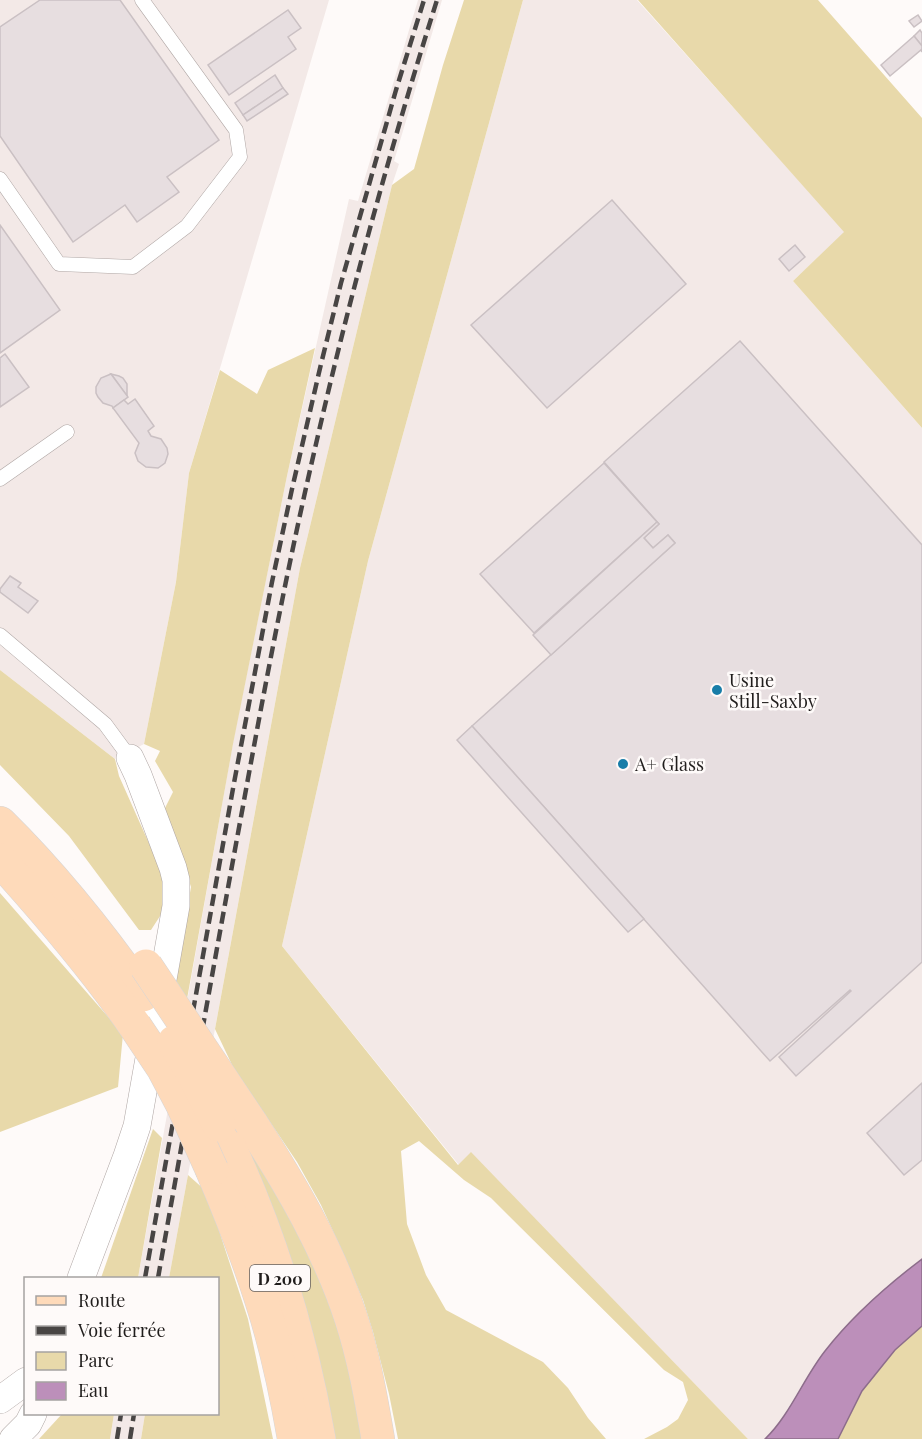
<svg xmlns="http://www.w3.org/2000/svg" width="922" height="1439" font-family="'Playfair Display',serif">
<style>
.built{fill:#f3e9e7}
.green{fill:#e8d9aa}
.water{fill:#bc8fba;stroke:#8d6d8b;stroke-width:1.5}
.building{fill:#e7dee0;stroke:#cac0c3;stroke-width:1.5}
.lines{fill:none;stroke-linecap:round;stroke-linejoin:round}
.lane-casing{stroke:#afa6a4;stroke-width:15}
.street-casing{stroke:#afa6a4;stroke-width:28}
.primary-casing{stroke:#d7d6d6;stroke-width:34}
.lane{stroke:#fff;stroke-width:14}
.street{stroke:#fff;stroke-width:27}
.primary{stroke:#fedaba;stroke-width:33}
.rail{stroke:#484544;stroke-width:4.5;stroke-dasharray:12 6;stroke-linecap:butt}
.primary-bridge-casing{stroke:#d7d6d6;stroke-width:34;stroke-linecap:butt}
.primary-bridge{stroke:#fedaba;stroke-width:33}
.poi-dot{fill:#187da8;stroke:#fefaf9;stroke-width:2}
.labels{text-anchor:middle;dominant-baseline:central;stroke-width:5;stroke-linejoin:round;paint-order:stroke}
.shield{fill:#fefaf9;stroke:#635f5e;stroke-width:1.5}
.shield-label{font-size:16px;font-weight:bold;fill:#201d1c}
.poi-label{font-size:18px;fill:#201d1c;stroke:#fefaf9;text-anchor:start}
</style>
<rect width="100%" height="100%" fill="#fefaf9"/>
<g class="built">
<polygon points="0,0 329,0 189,473 176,582 144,744 115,759 0,670"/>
<polygon points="418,0 442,0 394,161 399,164 392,185 300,568 169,1278 138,1278 234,737 287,476 349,199 358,201"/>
<polygon points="523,0 637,0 845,232 793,281 922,428 922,1259 886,1287 863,1308 807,1377 776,1428 765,1439 748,1439 471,1153 459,1165 282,946 368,561"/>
<polygon points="114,1414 145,1414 141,1439 110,1439"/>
</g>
<g class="green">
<polygon points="464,0 523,0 368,561 282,946 458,1165 471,1152 748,1439 644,1439 667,1427 678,1419 688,1400 683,1382 664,1370 491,1198 464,1180 419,1141 401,1151 407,1224 426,1275 446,1310 543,1362 568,1388 588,1418 606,1439 398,1439 389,1394 373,1332 363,1300 344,1255 321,1205 297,1162 233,1067 215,1029 300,568 392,185 414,169 443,65"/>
<polygon points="638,0 818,0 922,118 922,428 793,281 844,232"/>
<polygon points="315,348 287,476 233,744 187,999 175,979 191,887 165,808 173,792 155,761 160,751 144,744 176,582 189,473 220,370 257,394 268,370"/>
<polygon points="0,670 115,759 119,776 168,886 162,913 151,930 139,930 69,836 0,765"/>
<polygon points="0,893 123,1034 118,1087 0,1132"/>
<polygon points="153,1129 162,1138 138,1278 101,1278"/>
<polygon points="251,1139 333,1294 369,1439 333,1439 243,1143"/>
<polygon points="188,1175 206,1191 248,1319 273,1439 141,1439 145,1414 218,1414 218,1278 169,1278"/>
<polygon points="922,1326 922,1439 838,1439 862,1391 895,1350"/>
<polygon points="62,1414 114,1414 110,1439 39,1439"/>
</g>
<path class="water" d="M922 1259V1326L895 1350 862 1391 838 1439H765C790 1415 803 1379 825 1351 853 1315 885 1287 922 1259Z"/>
<g class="building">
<polygon points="40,0 120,0 219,140 167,177 179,192 137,222 125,205 73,242 0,136 0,27"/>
<polygon points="288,10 301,28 288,37 296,49 229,95 208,65"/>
<polygon points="918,15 922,21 914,27 909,21"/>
<polygon points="920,30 922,33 922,46 914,36"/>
<polygon points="914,36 922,46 922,52 921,50 890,76 881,65"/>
<polygon points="275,75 283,88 243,115 235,103"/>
<polygon points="283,88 288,94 247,121 243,115"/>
<polygon points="612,200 686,284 547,408 471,325"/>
<polygon points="0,225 60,310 0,353"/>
<polygon points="795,245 805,257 789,271 779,259"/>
<polygon points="740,341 922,545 922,962 796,1076 779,1057 851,991 850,990 770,1061 472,726 675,543 668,535 653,548 644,538 659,524 604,462"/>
<polygon points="5,354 29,387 0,407 0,358"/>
<polygon points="111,374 119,376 123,378 127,384 127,396"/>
<polygon points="111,374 128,397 113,408 112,406 103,403 98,397 96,393 96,387 101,378"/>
<polygon points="135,399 154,426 148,431 151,436 161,439 167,448 168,454 165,463 158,468 146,467 138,461 135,453 139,443 113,408 124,400 128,404"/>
<polygon points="604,463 657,522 534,633 480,574"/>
<polygon points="657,522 659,524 644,538 653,548 668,535 675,543 551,655 533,635"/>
<polygon points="10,576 21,583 18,587 38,601 28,613 0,592 0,589"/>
<polygon points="472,726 644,919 628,932 457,740"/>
<polygon points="922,1083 922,1160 904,1175 867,1133"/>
</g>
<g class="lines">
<g class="lane-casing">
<g id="lane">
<polyline points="0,179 59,264 133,267 187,226 240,157 236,130 142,0"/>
<polyline points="0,479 67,432"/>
<polyline points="0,635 105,724 130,758"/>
</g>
</g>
<g class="street-casing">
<g id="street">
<polyline points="81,1278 127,1156 137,1126 176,906 176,880 173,868 138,775 130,758"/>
<polyline points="0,1400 26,1381"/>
<polyline points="13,1439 28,1424 33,1414"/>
</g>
</g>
<g class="primary-casing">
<g id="primary">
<path d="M0 823C53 875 100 934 143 995"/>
<path d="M0 860C48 913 94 967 135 1026"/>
<path d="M251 1123C291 1185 328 1248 351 1318 364 1358 371 1398 378 1439"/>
<path d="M219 1125C268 1225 300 1329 319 1439"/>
<path d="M212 1170C230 1212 247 1255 261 1299 276 1345 286 1392 294 1439"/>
</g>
</g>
<use href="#lane" class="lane"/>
<use href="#street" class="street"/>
<use href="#primary" class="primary"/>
<g class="rail">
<polyline points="145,1278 234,783 272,582 292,489 321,364 341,283 396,90 424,0"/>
<path d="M158 1278C186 1121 214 963 243 806 265 685 288 564 316 444 350 295 391 146 437 0"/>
<polyline points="117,1439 121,1414"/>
<polyline points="130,1439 134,1414"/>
</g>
<g class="primary-bridge-casing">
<g id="primary-bridge">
<polyline points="146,966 251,1123"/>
<polyline points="135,1026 163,1068 182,1104 212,1170"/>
<polyline points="174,1042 195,1077 219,1125"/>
</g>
</g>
<use href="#primary-bridge" class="primary-bridge"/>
</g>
<g class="poi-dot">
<circle cx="717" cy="690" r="6"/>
<circle cx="623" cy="764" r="6"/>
</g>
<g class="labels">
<rect class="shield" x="250" y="1265" width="60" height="26" rx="4.5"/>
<g class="shield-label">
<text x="280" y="1278">D 200</text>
</g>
<g class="poi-label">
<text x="729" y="680">Usine<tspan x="729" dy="21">Still-Saxby</tspan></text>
<text x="635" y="764">A+ Glass</text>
</g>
</g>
<rect x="24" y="1277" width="195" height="138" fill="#fefaf9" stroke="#a5a2a1" stroke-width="1.5"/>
<rect x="36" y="1296" width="30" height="9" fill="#fedaba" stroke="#a5a2a1" stroke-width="1.5"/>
<text x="78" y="1307" font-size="18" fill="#201d1c">Route</text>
<rect x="36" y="1326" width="30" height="9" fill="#484544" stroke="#a5a2a1" stroke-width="1.5"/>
<text x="78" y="1337" font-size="18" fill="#201d1c">Voie ferrée</text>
<rect x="36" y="1352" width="30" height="18" fill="#e8d9aa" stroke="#a5a2a1" stroke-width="1.5"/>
<text x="78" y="1367" font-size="18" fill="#201d1c">Parc</text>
<rect x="36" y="1382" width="30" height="18" fill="#bc8fba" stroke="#a5a2a1" stroke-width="1.5"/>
<text x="78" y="1397" font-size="18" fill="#201d1c">Eau</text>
</svg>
